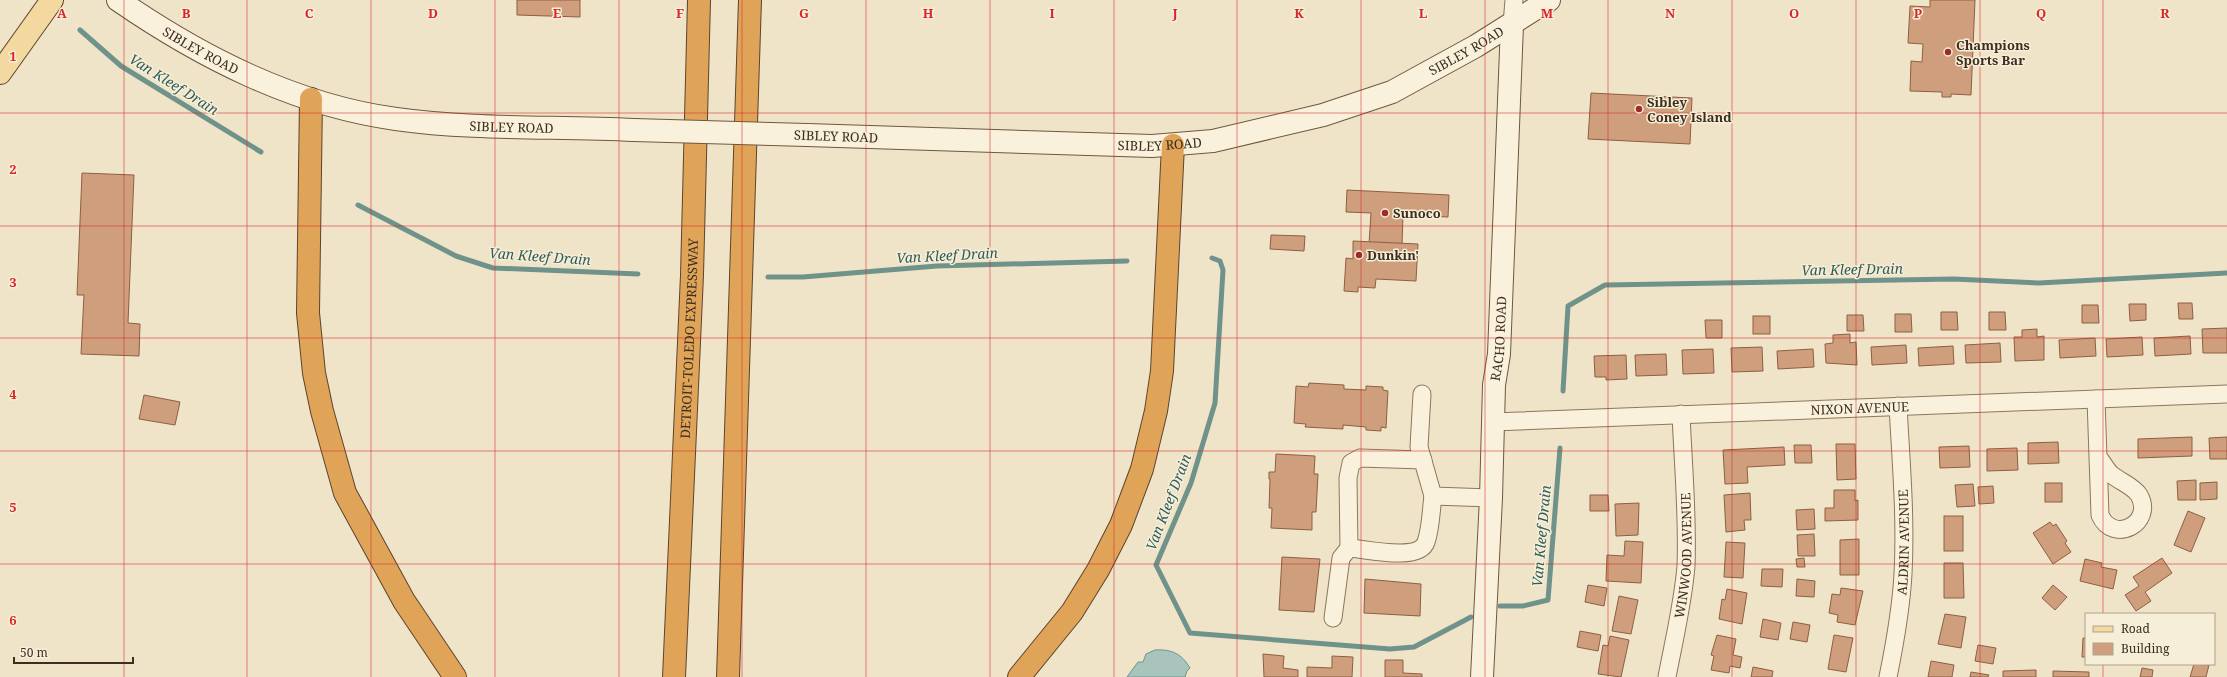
<svg xmlns="http://www.w3.org/2000/svg" width="2227" height="677" font-family="'Noto Serif',serif">
<style>
.water{fill:#a9c4bc;stroke:#6f938a}
.lines{fill:none;stroke-linecap:round;stroke-linejoin:round}
.stream{stroke:#6f938a;stroke-width:5}
.building{fill:#cf9f7d;stroke:#8d5f41}
.street-casing{stroke:#8d765c;stroke-width:19}
.secondary-casing{stroke:#6f573f;stroke-width:24}
.primary-casing{stroke:#5b4430;stroke-width:24}
.highway-casing{stroke:#5b4430;stroke-width:24}
.street{stroke:#faf1dc;stroke-width:17}
.secondary{stroke:#faf1dc;stroke-width:22}
.primary{stroke:#f3d9a0;stroke-width:22}
.highway{stroke:#e0a458;stroke-width:22}
.secondary-bridge-casing{stroke:#6f573f;stroke-width:24;stroke-linecap:butt}
.secondary-bridge{stroke:#faf1dc;stroke-width:22}
.grid{fill:none;stroke:#d62828;stroke-width:1;stroke-opacity:0.55}
.poi-dot{fill:#9e2a2b;stroke:#f7eed8;stroke-width:1.5}
.labels{text-anchor:middle;dominant-baseline:central;stroke-width:3;stroke-linejoin:round;paint-order:stroke}
.poi-label{font-size:13px;font-weight:bold;fill:#3d2e20;stroke:#f7eed8;text-anchor:start}
.street-label{font-size:13px;fill:#3d2e20;stroke:#f7eed8}
.water-label{font-size:14px;font-style:italic;fill:#2f5d5a;stroke:#f7eed8}
.grid-label{font-size:13px;text-anchor:middle;font-weight:bold;fill:#d62828;stroke:#f7eed8;stroke-width:3;stroke-linejoin:round;paint-order:stroke}
</style>
<rect width="100%" height="100%" fill="#f0e4c8"/>
<path class="water" d="M1155 650C1172 649 1182 654 1190 668L1187 671 1185 677H1127L1138 662H1143L1146 654Z"/>
<g class="lines">
<g class="stream">
<polyline points="80,30 121,66 261,152"/>
<polyline points="358,205 456,256 493,268 638,274"/>
<polyline points="1212,258 1220,261 1223,270 1215,403 1191,483 1156,565 1190,633 1390,649 1414,647 1471,617"/>
<polyline points="768,277 803,277 937,266 1127,261"/>
<polyline points="1563,391 1568,306 1605,285 1954,279 2039,283 2227,273"/>
<polyline points="1500,606 1523,606 1548,600 1560,448"/>
</g>
</g>
<g class="building">
<polygon points="517,0 580,0 580,17 517,15"/>
<polygon points="1930,0 1975,0 1971,95 1951,94 1951,97 1942,97 1942,92 1910,91 1911,61 1922,62 1923,44 1908,43 1910,6 1930,7"/>
<polygon points="1591,93 1692,98 1690,144 1588,139"/>
<polygon points="82,173 134,175 128,323 140,324 139,356 81,354 84,295 77,295"/>
<polygon points="1347,190 1449,195 1448,217 1403,215 1402,246 1369,244 1371,213 1346,212"/>
<polygon points="1271,235 1305,236 1304,251 1270,249"/>
<polygon points="1353,241 1418,244 1416,281 1376,279 1375,288 1358,287 1358,292 1344,291 1346,258 1353,259"/>
<polygon points="2178,303 2192,303 2193,319 2179,319"/>
<polygon points="2129,304 2146,304 2146,320 2130,321"/>
<polygon points="2082,305 2098,305 2099,323 2082,323"/>
<polygon points="1941,312 1957,312 1958,330 1941,330"/>
<polygon points="1989,312 2005,312 2006,330 1989,330"/>
<polygon points="1895,314 1911,314 1912,332 1895,332"/>
<polygon points="1847,315 1863,315 1864,331 1847,331"/>
<rect x="1753" y="316" width="17" height="18"/>
<polygon points="1705,320 1722,320 1722,338 1706,338"/>
<polygon points="2227,328 2227,353 2203,353 2202,329"/>
<polygon points="2037,329 2037,337 2044,336 2044,360 2015,361 2014,337 2022,337 2022,330"/>
<polygon points="1850,334 1850,343 1856,342 1857,365 1826,363 1825,344 1833,343 1833,335"/>
<polygon points="2190,336 2191,354 2155,356 2154,338"/>
<polygon points="2142,337 2143,355 2107,357 2106,339"/>
<polygon points="2095,338 2096,356 2060,358 2059,340"/>
<polygon points="2000,343 2001,362 1966,363 1965,345"/>
<polygon points="1906,345 1907,363 1872,365 1871,347"/>
<polygon points="1953,346 1954,364 1919,366 1918,348"/>
<polygon points="1762,347 1763,371 1732,372 1731,348"/>
<polygon points="1713,349 1714,373 1683,374 1682,350"/>
<polygon points="1813,349 1814,367 1778,369 1777,351"/>
<polygon points="1666,354 1667,375 1636,376 1635,355"/>
<polygon points="1626,355 1627,379 1606,380 1606,377 1595,377 1594,356"/>
<polygon points="1309,383 1344,385 1344,389 1366,390 1366,386 1383,387 1383,390 1388,391 1386,428 1381,427 1381,431 1366,430 1366,427 1343,425 1343,429 1305,427 1306,424 1294,423 1296,386 1308,387"/>
<polygon points="144,395 180,402 175,425 139,419"/>
<polygon points="2192,437 2192,456 2138,458 2138,439"/>
<polygon points="2227,437 2227,459 2210,459 2209,438"/>
<polygon points="2058,442 2059,463 2028,464 2028,443"/>
<polygon points="1836,444 1855,444 1856,479 1837,480"/>
<polygon points="1794,445 1811,445 1812,463 1795,463"/>
<polygon points="1969,446 1970,467 1940,468 1939,447"/>
<polygon points="1784,447 1785,465 1747,467 1748,483 1725,484 1723,450"/>
<polygon points="2017,448 2018,470 1987,471 1987,449"/>
<polygon points="1276,454 1315,456 1314,474 1318,474 1316,512 1312,512 1312,530 1271,528 1272,508 1269,508 1270,479 1269,479 1269,472 1275,472"/>
<polygon points="2196,480 2196,500 2178,500 2177,481"/>
<polygon points="2217,482 2217,499 2200,500 2200,483"/>
<rect x="2045" y="483" width="17" height="19"/>
<polygon points="1973,484 1975,506 1957,507 1955,485"/>
<polygon points="1993,486 1994,503 1979,504 1978,487"/>
<polygon points="1834,490 1855,490 1855,501 1858,500 1858,520 1825,521 1825,508 1834,508"/>
<polygon points="1750,493 1751,520 1744,520 1745,530 1726,532 1724,495"/>
<polygon points="1590,495 1608,495 1609,511 1590,511"/>
<polygon points="1639,503 1638,535 1616,536 1615,504"/>
<polygon points="1814,509 1815,529 1797,530 1796,510"/>
<polygon points="2188,511 2205,518 2191,552 2174,545"/>
<rect x="1944" y="516" width="19" height="35"/>
<polygon points="2050,522 2053,526 2056,524 2067,541 2065,543 2071,552 2053,564 2033,533"/>
<polygon points="1814,534 1815,556 1798,556 1797,535"/>
<polygon points="1859,539 1859,575 1840,575 1840,540"/>
<polygon points="1625,541 1643,542 1641,583 1606,581 1607,555 1624,556"/>
<polygon points="1726,542 1745,543 1743,578 1724,577"/>
<polygon points="1282,557 1320,559 1314,612 1279,610"/>
<polygon points="1804,558 1805,567 1797,567 1796,559"/>
<polygon points="2162,558 2172,573 2145,592 2151,601 2136,611 2125,595 2139,586 2133,577"/>
<polygon points="2085,559 2102,563 2101,567 2117,570 2113,589 2080,581"/>
<polygon points="1944,563 1963,563 1964,598 1944,598"/>
<polygon points="1762,569 1783,569 1782,587 1761,586"/>
<polygon points="1365,579 1421,584 1420,616 1364,613"/>
<polygon points="1797,579 1815,581 1814,597 1796,596"/>
<polygon points="1588,585 1607,588 1604,606 1585,602"/>
<polygon points="2053,585 2067,597 2055,610 2042,598"/>
<polygon points="1841,588 1863,591 1855,625 1837,622 1838,615 1829,613 1832,594 1840,595"/>
<polygon points="1727,589 1747,593 1742,624 1719,619 1722,599 1725,600"/>
<polygon points="1619,596 1638,600 1631,634 1612,631"/>
<polygon points="1945,614 1966,617 1961,648 1938,644"/>
<polygon points="1763,619 1781,623 1778,640 1760,637"/>
<polygon points="1793,622 1810,625 1807,642 1790,639"/>
<polygon points="1580,631 1601,635 1598,651 1577,647"/>
<polygon points="1717,635 1736,639 1733,655 1742,657 1740,668 1730,666 1729,673 1711,670 1714,656 1711,655"/>
<polygon points="1834,635 1853,638 1846,672 1828,669"/>
<polygon points="1610,636 1629,640 1621,677 1598,674 1603,645 1608,646"/>
<polygon points="2083,638 2086,638 2086,657 2082,657"/>
<polygon points="1978,645 1996,648 1993,664 1975,661"/>
<polygon points="1263,654 1284,656 1283,668 1298,670 1298,677 1264,677"/>
<polygon points="1332,656 1353,657 1352,677 1307,677 1307,667 1332,668"/>
<polygon points="1385,660 1403,660 1403,673 1422,674 1422,677 1385,677"/>
<polygon points="1931,661 1954,665 1952,677 1928,677"/>
<polygon points="2194,664 2209,665 2206,677 2190,677"/>
<polygon points="1753,667 1773,671 1772,677 1751,677"/>
<polygon points="2142,668 2153,670 2152,677 2140,677"/>
<polygon points="2036,670 2036,677 2003,677 2003,671"/>
<polygon points="2053,671 2089,672 2089,677 2053,677"/>
<polygon points="1971,672 1989,675 1988,677 1970,677"/>
</g>
<g class="lines">
<g class="street-casing">
<g id="street">
<polyline points="1512,25 1514,0"/>
<polyline points="1422,394 1419,447 1433,496 1491,498"/>
<path d="M2096 399 2100 515C2113 545 2155 523 2139 495 2133 486 2121 482 2112 475 2107 471 2103 463 2099 458"/>
<path id="s1" d="M1493 422 2227 394"/>
<polyline points="1349,548 1348,478 1351,463 1360,458 1423,460"/>
<path d="M1333 618 1341 558 1349 548C1366 549 1419 562 1426 542 1431 528 1431 510 1433 496"/>
<path id="s2" d="M1667 677C1674 640 1683 603 1686 566 1688 515 1683 464 1681 414"/>
<path id="s3" d="M1888 677C1895 643 1901 609 1903 574 1906 518 1901 462 1898 406"/>
</g>
</g>
<g class="secondary-casing">
<g id="secondary">
<path id="s4" d="M118 0C201 57 294 105 396 119 474 130 555 126 634 130"/>
<path id="s5" d="M807 135 1152 146 1213 141 1323 115 1392 92 1476 46 1549 0"/>
<path id="s6" d="M1482 677 1491 498 1494 385 1499 354 1512 25"/>
</g>
</g>
<g class="primary-casing">
<polyline id="primary" points="0,73 52,0"/>
</g>
<g class="highway-casing">
<g id="highway">
<polyline points="311,99 308,313 314,373 322,411 345,493 404,601 455,677"/>
<path id="s7" d="M674 677 692 275 699 0"/>
<polyline points="728,677 750,0"/>
<polyline points="1019,677 1072,612 1098,570 1121,525 1142,469 1156,411 1162,371 1173,145"/>
</g>
</g>
<use href="#street" class="street"/>
<use href="#secondary" class="secondary"/>
<use href="#primary" class="primary"/>
<use href="#highway" class="highway"/>
<g class="secondary-bridge-casing">
<polyline id="secondary-bridge" points="634,130 807,135"/>
</g>
<use href="#secondary-bridge" class="secondary-bridge"/>
</g>
<path class="grid" d="M124 0V677M247 0V677M371 0V677M495 0V677M619 0V677M742 0V677M866 0V677M990 0V677M1114 0V677M1237 0V677M1361 0V677M1485 0V677M1608 0V677M1732 0V677M1856 0V677M1980 0V677M2103 0V614M0 113H2227M0 226H2227M0 338H2227M0 451H2227M0 564H2227M2103 664V677"/>
<g class="poi-dot">
<circle cx="1948" cy="52" r="4"/>
<circle cx="1639" cy="109" r="4"/>
<circle cx="1385" cy="213" r="4"/>
<circle cx="1359" cy="255" r="4"/>
</g>
<g class="labels">
<g class="poi-label">
<text x="1956" y="45">Champions<tspan x="1956" dy="15">Sports Bar</tspan></text>
<text x="1647" y="102">Sibley<tspan x="1647" dy="15">Coney Island</tspan></text>
<text x="1393" y="213">Sunoco</text>
<text x="1367" y="255">Dunkin'</text>
</g>
<g class="street-label">
<text stroke="none"><textPath href="#s4" startOffset="97">SIBLEY ROAD</textPath></text>
<text stroke="none"><textPath href="#s5" startOffset="677">SIBLEY ROAD</textPath></text>
<text stroke="none"><textPath href="#s4" startOffset="421">SIBLEY ROAD</textPath></text>
<text transform="translate(836 136) rotate(2)">SIBLEY ROAD</text>
<text stroke="none"><textPath href="#s5" startOffset="353">SIBLEY ROAD</textPath></text>
<text stroke="none"><textPath href="#s7" startOffset="339">DETROIT-TOLEDO EXPRESSWAY</textPath></text>
<text stroke="none"><textPath href="#s6" startOffset="339">RACHO ROAD</textPath></text>
<text stroke="none"><textPath href="#s1" startOffset="367">NIXON AVENUE</textPath></text>
<text stroke="none"><textPath href="#s3" startOffset="136">ALDRIN AVENUE</textPath></text>
<text stroke="none"><textPath href="#s2" startOffset="123">WINWOOD AVENUE</textPath></text>
</g>
<g class="water-label">
<text transform="translate(174 84) rotate(32)">Van Kleef Drain</text>
<text transform="translate(947 255) rotate(-3)">Van Kleef Drain</text>
<text transform="translate(540 256) rotate(4)">Van Kleef Drain</text>
<text transform="translate(1852 269) rotate(-1)">Van Kleef Drain</text>
<text transform="translate(1168 502) rotate(-69)">Van Kleef Drain</text>
<text transform="translate(1541 536) rotate(-85)">Van Kleef Drain</text>
</g>
</g>
<g class="grid-label">
<text x="62" y="18">A</text>
<text x="186" y="18">B</text>
<text x="309" y="18">C</text>
<text x="433" y="18">D</text>
<text x="557" y="18">E</text>
<text x="680" y="18">F</text>
<text x="804" y="18">G</text>
<text x="928" y="18">H</text>
<text x="1052" y="18">I</text>
<text x="1175" y="18">J</text>
<text x="1299" y="18">K</text>
<text x="1423" y="18">L</text>
<text x="1547" y="18">M</text>
<text x="1670" y="18">N</text>
<text x="1794" y="18">O</text>
<text x="1918" y="18">P</text>
<text x="2041" y="18">Q</text>
<text x="2165" y="18">R</text>
<text x="13" y="61">1</text>
<text x="13" y="174">2</text>
<text x="13" y="287">3</text>
<text x="13" y="399">4</text>
<text x="13" y="512">5</text>
<text x="13" y="625">6</text>
</g>
<rect x="2085" y="613" width="130" height="52" fill="#f7eed8" stroke="#ada18e"/>
<rect x="2093" y="626" width="20" height="6" fill="#f3d9a0" stroke="#ada18e"/>
<text x="2121" y="633" font-size="12" fill="#3d2e20">Road</text>
<rect x="2093" y="643" width="20" height="12" fill="#cf9f7d" stroke="#ada18e"/>
<text x="2121" y="653" font-size="12" fill="#3d2e20">Building</text>
<path d="M14 657v6h119v-6" fill="none" stroke="#3d2e20" stroke-width="2"/>
<text x="20" y="657" font-size="12" fill="#3d2e20" stroke="#f7eed8" stroke-width="3" paint-order="stroke">50 m</text>
</svg>
